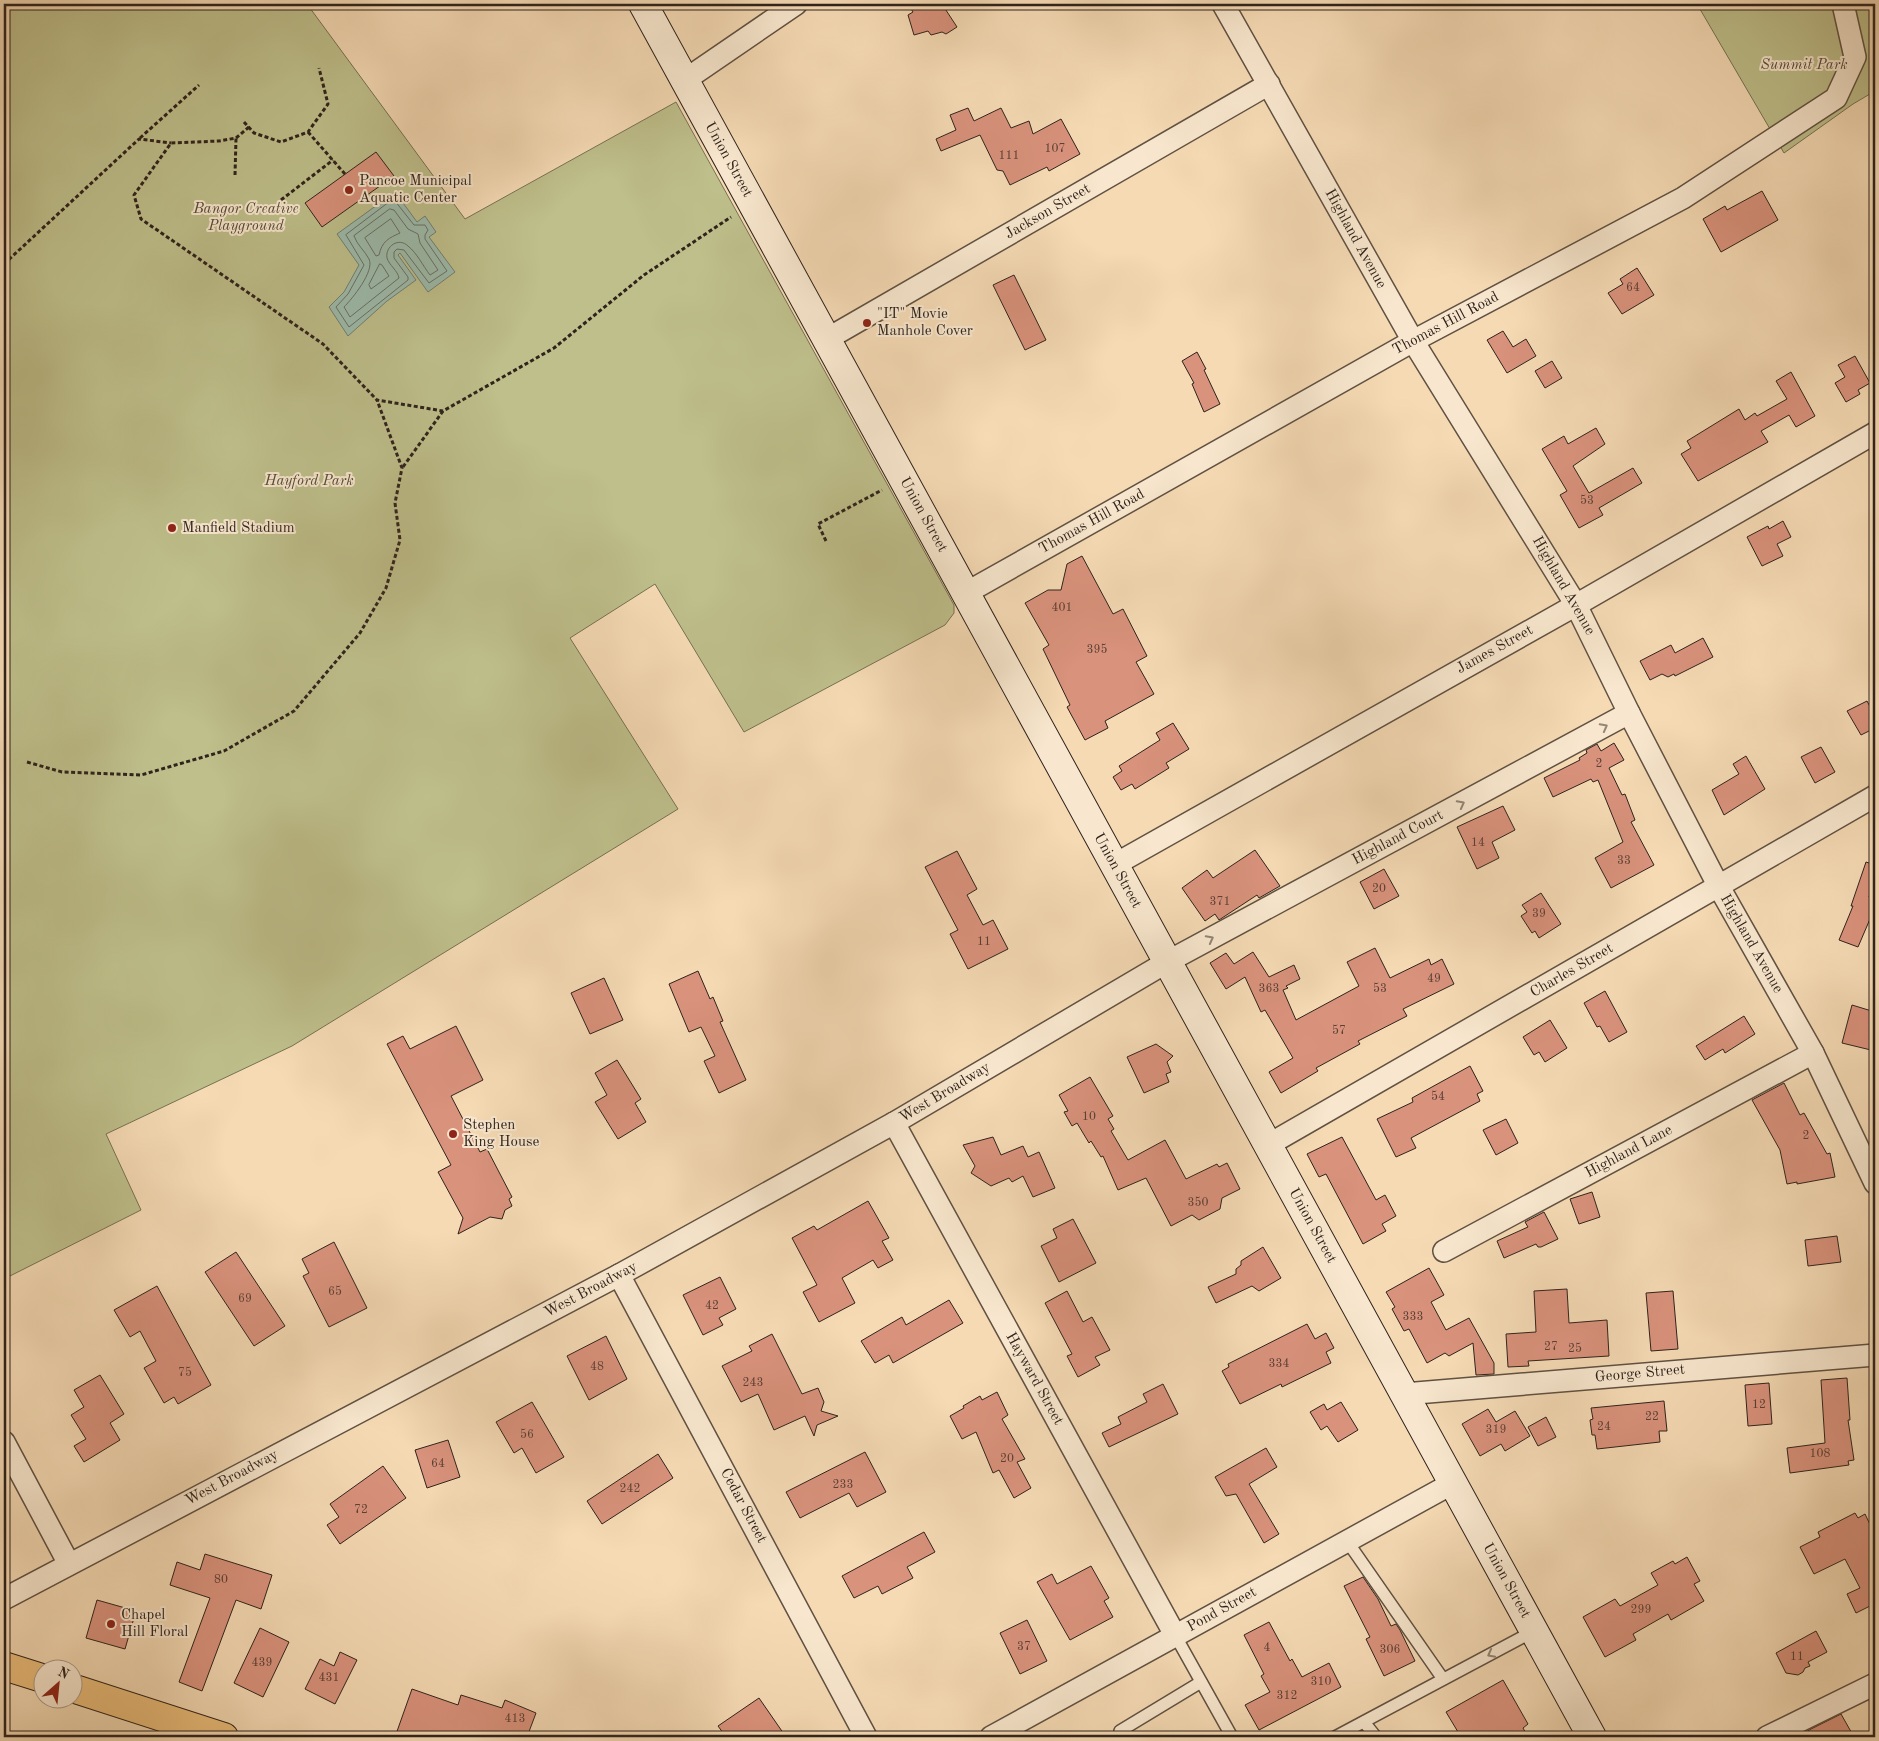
<svg xmlns="http://www.w3.org/2000/svg" width="1879" height="1741" font-family="'Old Standard TT',serif">
<style>
.green{fill:#bebf8b;stroke:#767154}
.water{fill:#9cbbab;stroke:#707e72}
.lines{fill:none;stroke-linecap:round;stroke-linejoin:round}
.shore{stroke:#666f64;stroke-width:1}
.building{fill:#d9927c;stroke:#2f231c}
.lane-casing{stroke:#605142;stroke-width:14}
.street-casing{stroke:#605142;stroke-width:24}
.secondary-casing{stroke:#2f231c;stroke-width:30}
.primary-casing{stroke:#2f231c;stroke-width:30}
.path{stroke:#2f231c;stroke-width:3;stroke-dasharray:4 2.5;stroke-linecap:butt}
.lane{stroke:#f8e7ce;stroke-width:11}
.street{stroke:#f8e7ce;stroke-width:21}
.secondary{stroke:#f8e7ce;stroke-width:28}
.primary{stroke:#eabd7a;stroke-width:28}
.oneway{stroke:#948575}
.poi-dot{fill:#8f2418;stroke:#f8e7ce;stroke-width:2}
.labels{text-anchor:middle;dominant-baseline:central;stroke-width:4;stroke-linejoin:round;paint-order:stroke}
.number-label{font-size:12px;fill:#5a3f34}
.park-label{font-size:15px;font-style:italic;fill:#534a38;stroke:#f8e7ce}
.street-label{font-size:15px;fill:#2f231c;stroke:#f8e7ce}
.poi-label{font-size:15px;fill:#2f231c;stroke:#f8e7ce;text-anchor:start}
</style>
<rect width="100%" height="100%" fill="#f5dab4"/>
<filter id="stains"><feTurbulence type="fractalNoise" baseFrequency=".004" numOctaves="4"/><feColorMatrix values="0 0 0 0 .2 0 0 0 0 .09 0 0 0 0 .02 0 0 0 .5 -.17"/></filter>
<radialGradient id="worn" r=".72"><stop offset=".6" stop-color="#630" stop-opacity="0"/><stop offset="1" stop-color="#630" stop-opacity=".3"/></radialGradient>
<g class="green">
<polygon points="4,4 307,4 465,219 676,102 954,605 954,613 945,625 744,732 655,584 570,638 678,809 292,1046 106,1134 141,1210 4,1279"/>
<polygon points="1697,4 1875,4 1875,91 1853,104 1784,153"/>
</g>
<polygon class="water" points="395,192 417,222 425,216 436,232 429,237 455,272 428,292 400,253 398,255 416,280 387,301 348,336 329,307 344,292 359,265 337,234"/>
<g class="lines">
<g class="shore">
<polygon points="392,200 395,201 414,225 425,225 428,230 425,235 425,239 447,271 429,283 404,250 397,249 394,252 394,258 408,277 408,280 349,327 336,307 348,294 364,265 346,235"/>
<path d="M390 209 394 210 408 229 418 234 420 243 438 270 430 275C423 266 417 253 408 246 399 237 385 246 387 258 389 265 398 271 399 278L350 317 344 307C352 299 375 271 369 259 365 251 357 245 354 236Z"/>
<path d="M391 219 400 233C389 238 382 241 379 255L376 256 365 238Z"/>
<polygon points="380,264 382,265 389,276 371,289 369,285"/>
</g>
</g>
<g class="building">
<polygon points="908,4 942,4 957,27 946,34 942,32 931,35 928,31 914,35 908,15 913,12"/>
<polygon points="968,108 974,121 1001,108 1011,128 1029,121 1033,134 1061,119 1080,154 1049,171 1047,167 1010,185 1003,171 997,170 980,135 941,151 936,139 956,130 950,115"/>
<polygon points="376,152 394,176 322,227 305,203"/>
<polygon points="1762,191 1778,220 1721,252 1703,219 1725,206 1727,210"/>
<polygon points="1637,268 1654,295 1622,314 1608,293 1623,284 1620,279"/>
<polygon points="1014,275 1046,340 1025,350 993,285"/>
<polygon points="1503,331 1513,347 1526,339 1536,356 1507,373 1487,340"/>
<polygon points="1197,352 1206,369 1204,370 1220,404 1204,412 1192,384 1194,383 1182,361"/>
<polygon points="1855,356 1870,383 1858,390 1860,394 1846,402 1835,383 1845,377 1838,365"/>
<polygon points="1552,361 1562,378 1545,388 1535,371"/>
<polygon points="1791,372 1815,416 1796,427 1789,415 1761,431 1768,442 1698,481 1681,454 1691,448 1687,441 1739,409 1745,420 1755,413 1757,416 1787,399 1776,381"/>
<polygon points="1596,428 1605,444 1573,466 1589,493 1633,468 1642,483 1599,508 1603,515 1579,528 1560,495 1567,491 1542,449 1564,436 1568,444"/>
<polygon points="1783,521 1791,537 1777,544 1783,556 1762,566 1747,537 1768,526 1769,529"/>
<polygon points="1082,556 1113,614 1123,609 1147,656 1136,662 1154,694 1105,721 1108,728 1085,740 1067,707 1070,705 1043,649 1049,645 1025,603 1048,590 1061,590 1067,564"/>
<polygon points="1703,638 1713,657 1675,676 1674,674 1668,677 1662,674 1650,680 1640,661 1671,645 1675,653"/>
<polygon points="1867,701 1875,716 1875,728 1861,735 1847,711"/>
<polygon points="1173,723 1189,749 1166,763 1169,768 1135,789 1132,784 1121,790 1113,777 1122,771 1119,766 1160,740 1156,733"/>
<polygon points="1614,743 1624,760 1609,768 1622,795 1625,794 1635,820 1631,822 1654,865 1611,888 1595,858 1623,842 1598,780 1593,782 1591,779 1553,797 1544,778 1580,760 1579,758 1587,753 1586,750 1597,744 1601,751"/>
<polygon points="1821,747 1835,772 1815,783 1801,757"/>
<polygon points="1746,756 1765,789 1724,815 1712,790 1739,774 1733,764"/>
<polygon points="1503,806 1515,830 1492,842 1499,858 1477,869 1457,827"/>
<polygon points="1255,850 1280,886 1259,898 1257,895 1219,920 1215,914 1205,921 1182,888 1207,870 1213,878"/>
<polygon points="957,851 977,889 967,895 983,925 993,920 1008,949 968,969 950,934 958,930 925,867"/>
<polygon points="1866,862 1875,865 1875,880 1869,897 1875,899 1875,920 1870,919 1858,947 1839,940 1853,906 1851,906"/>
<polygon points="1384,869 1399,896 1374,909 1360,882"/>
<polygon points="1541,893 1561,924 1539,938 1535,931 1532,933 1521,916 1527,912 1522,905"/>
<polygon points="1375,948 1390,978 1429,959 1431,965 1442,959 1454,984 1403,1009 1407,1016 1358,1041 1360,1044 1316,1068 1318,1071 1281,1093 1269,1072 1293,1058 1265,1010 1261,1012 1245,977 1226,989 1210,963 1226,953 1234,964 1253,952 1269,977 1294,965 1300,979 1286,986 1288,988 1283,990 1296,1020 1359,986 1347,962"/>
<polygon points="698,971 710,999 713,997 723,1021 720,1022 746,1080 719,1093 704,1061 715,1056 701,1027 689,1032 669,984"/>
<polygon points="604,978 623,1020 590,1034 571,993"/>
<polygon points="1605,991 1627,1032 1609,1042 1600,1026 1597,1027 1584,1003"/>
<polygon points="1852,1005 1875,1012 1875,1051 1842,1043"/>
<polygon points="1744,1016 1755,1034 1725,1053 1723,1049 1705,1060 1696,1046"/>
<polygon points="1550,1020 1567,1048 1545,1062 1539,1052 1534,1055 1523,1037"/>
<polygon points="456,1026 483,1080 451,1096 480,1152 487,1149 512,1197 509,1199 512,1206 505,1210 502,1219 490,1217 458,1234 463,1218 438,1172 451,1165 387,1044 403,1036 410,1049"/>
<polygon points="1156,1044 1173,1056 1167,1062 1171,1072 1166,1074 1169,1082 1144,1093 1127,1057"/>
<polygon points="617,1060 641,1099 635,1103 646,1122 618,1139 595,1102 607,1095 595,1073"/>
<polygon points="1470,1066 1483,1091 1477,1094 1480,1101 1411,1138 1416,1148 1396,1157 1377,1119 1413,1102 1412,1098"/>
<polygon points="1090,1077 1113,1116 1108,1119 1114,1129 1111,1131 1128,1160 1165,1140 1186,1179 1217,1164 1219,1167 1227,1163 1240,1189 1222,1198 1220,1209 1199,1220 1192,1215 1171,1226 1146,1178 1118,1190 1103,1156 1101,1157 1091,1141 1089,1143 1077,1123 1072,1126 1064,1112 1068,1111 1059,1095"/>
<polygon points="1784,1083 1800,1115 1804,1113 1827,1154 1830,1153 1835,1177 1797,1184 1797,1182 1787,1184 1780,1150 1752,1100"/>
<polygon points="1506,1119 1518,1143 1496,1155 1483,1130"/>
<polygon points="993,1137 1001,1155 1023,1146 1028,1157 1039,1152 1055,1188 1033,1197 1023,1176 1012,1182 1009,1178 991,1186 971,1173 975,1166 963,1145"/>
<polygon points="1342,1137 1376,1200 1385,1195 1396,1216 1382,1224 1386,1231 1363,1244 1326,1174 1319,1177 1307,1154"/>
<polygon points="1592,1192 1600,1217 1579,1224 1570,1199"/>
<polygon points="868,1201 889,1238 882,1241 893,1260 878,1268 873,1260 842,1278 855,1303 819,1322 803,1292 817,1285 792,1238 814,1226 817,1230"/>
<polygon points="1544,1212 1558,1239 1541,1247 1538,1247 1536,1244 1504,1258 1497,1241 1528,1227 1525,1222"/>
<polygon points="1073,1219 1096,1263 1059,1282 1041,1246 1057,1238 1053,1229"/>
<polygon points="1837,1236 1841,1262 1808,1266 1805,1240"/>
<polygon points="334,1242 367,1308 329,1327 303,1276 309,1273 302,1259"/>
<polygon points="1263,1247 1281,1278 1259,1291 1252,1286 1216,1303 1208,1287 1236,1274 1236,1269 1241,1265 1241,1261"/>
<polygon points="236,1252 285,1326 254,1346 205,1272"/>
<polygon points="1429,1268 1444,1295 1431,1302 1446,1330 1469,1318 1494,1363 1494,1374 1476,1375 1473,1343 1449,1356 1445,1353 1427,1363 1409,1329 1404,1331 1392,1309 1395,1307 1386,1292"/>
<polygon points="720,1277 736,1309 719,1318 723,1325 703,1335 683,1295"/>
<polygon points="157,1286 211,1385 178,1404 174,1397 164,1403 144,1368 156,1361 140,1331 130,1337 114,1310"/>
<polygon points="1567,1289 1569,1323 1607,1320 1609,1356 1528,1361 1529,1366 1508,1367 1506,1334 1536,1332 1534,1291"/>
<polygon points="1067,1291 1083,1322 1092,1317 1110,1350 1095,1357 1100,1365 1078,1377 1067,1356 1072,1354 1045,1303"/>
<polygon points="1673,1291 1678,1349 1651,1351 1646,1293"/>
<polygon points="949,1300 963,1323 893,1363 889,1355 875,1363 861,1341 902,1317 906,1325"/>
<polygon points="1307,1324 1315,1339 1326,1333 1334,1348 1326,1352 1331,1363 1282,1387 1281,1384 1240,1404 1222,1371 1229,1367 1228,1364"/>
<polygon points="772,1334 802,1394 818,1388 824,1402 821,1411 838,1416 817,1425 814,1436 805,1416 774,1430 758,1394 741,1402 722,1366 752,1351 749,1346"/>
<polygon points="606,1336 627,1379 589,1400 567,1356"/>
<polygon points="100,1375 124,1414 110,1423 120,1440 84,1462 74,1446 86,1439 71,1415 84,1407 74,1390"/>
<polygon points="1847,1378 1850,1420 1848,1420 1854,1460 1848,1461 1849,1465 1790,1473 1787,1448 1825,1443 1821,1380"/>
<polygon points="1769,1383 1772,1424 1748,1426 1745,1385"/>
<polygon points="1163,1384 1178,1414 1109,1447 1102,1433 1121,1424 1118,1417 1147,1402 1143,1394"/>
<polygon points="997,1392 1008,1415 1002,1419 1025,1459 1017,1462 1031,1488 1014,1498 999,1470 993,1473 976,1432 962,1439 950,1416 964,1408 963,1406 980,1396 982,1400"/>
<polygon points="1664,1401 1667,1431 1659,1431 1660,1442 1597,1449 1595,1435 1592,1435 1590,1420 1593,1419 1591,1408"/>
<polygon points="532,1402 564,1457 536,1473 522,1448 514,1453 496,1422"/>
<polygon points="1341,1402 1358,1430 1338,1442 1327,1426 1321,1430 1310,1412 1324,1404 1327,1410"/>
<polygon points="1488,1409 1496,1422 1515,1411 1530,1436 1505,1451 1501,1444 1480,1456 1462,1424"/>
<polygon points="1546,1417 1556,1437 1538,1446 1528,1427"/>
<polygon points="448,1440 460,1477 427,1488 415,1450"/>
<polygon points="1266,1448 1277,1467 1249,1484 1279,1534 1264,1543 1236,1494 1226,1496 1215,1477"/>
<polygon points="865,1452 886,1492 857,1507 849,1493 800,1518 786,1492"/>
<polygon points="658,1454 673,1478 602,1524 587,1501"/>
<polygon points="383,1466 406,1498 340,1544 327,1525 339,1517 330,1504"/>
<polygon points="1855,1513 1858,1518 1865,1514 1875,1535 1875,1616 1870,1606 1856,1613 1847,1594 1860,1588 1845,1559 1814,1574 1800,1547 1820,1537 1818,1532"/>
<polygon points="924,1532 935,1552 907,1567 913,1578 882,1594 878,1586 854,1598 842,1576"/>
<polygon points="205,1554 272,1575 261,1609 236,1600 202,1691 179,1682 210,1598 170,1585 177,1562 200,1570"/>
<polygon points="1687,1557 1700,1581 1694,1584 1704,1601 1671,1620 1668,1614 1633,1634 1636,1640 1605,1657 1583,1617 1615,1599 1620,1606 1658,1585 1651,1573 1673,1561 1675,1564"/>
<polygon points="1091,1566 1109,1598 1104,1601 1113,1617 1070,1640 1037,1582 1052,1574 1057,1584"/>
<polygon points="1363,1577 1378,1599 1391,1626 1396,1624 1400,1630 1415,1661 1384,1676 1366,1639 1370,1637 1344,1586"/>
<polygon points="97,1600 136,1611 125,1649 86,1638"/>
<polygon points="1027,1620 1047,1661 1020,1674 1000,1633"/>
<polygon points="1269,1622 1290,1661 1292,1659 1302,1677 1329,1663 1341,1687 1259,1730 1245,1705 1270,1692 1261,1676 1264,1674 1244,1635"/>
<polygon points="260,1628 289,1642 263,1697 234,1683"/>
<polygon points="1816,1631 1827,1652 1808,1662 1810,1666 1805,1668 1803,1672 1798,1675 1786,1673 1776,1653"/>
<polygon points="340,1652 357,1660 335,1704 305,1689 320,1659 334,1666"/>
<polygon points="1503,1680 1528,1724 1523,1728 1528,1737 1461,1737 1446,1712"/>
<polygon points="412,1689 458,1705 461,1695 502,1708 505,1700 536,1713 527,1737 395,1737"/>
<polygon points="759,1698 786,1737 726,1737 718,1726"/>
<polygon points="1841,1714 1854,1737 1797,1737 1811,1729"/>
</g>
<g class="lines">
<g class="lane-casing">
<g id="lane">
<polyline points="1347,1541 1443,1679"/>
<polyline points="1175,1635 1232,1737"/>
<polyline points="1364,1722 1376,1737"/>
<polyline points="1123,1737 1120,1731 1201,1682"/>
<polyline points="1335,1737 1534,1631"/>
</g>
</g>
<g class="street-casing">
<g id="street">
<polyline points="1223,4 1413,341 1576,605 1629,713 1719,887 1813,1053 1875,1183"/>
<polyline points="685,80 796,4"/>
<polyline points="827,339 1269,84"/>
<polyline points="966,593 1413,341 1683,198 1836,98 1855,57 1843,4"/>
<polyline points="1114,865 1576,605 1875,433"/>
<polyline points="894,1123 1175,1635"/>
<polyline points="1268,1145 1875,796"/>
<polyline points="1444,1251 1813,1053"/>
<polyline points="619,1275 866,1737"/>
<polyline points="1404,1394 1875,1355"/>
<polyline points="4,1442 69,1564"/>
<polyline points="4,1599 619,1275 894,1123 1167,962 1629,713"/>
<polyline points="991,1737 1453,1483"/>
<polyline points="1767,1737 1875,1684"/>
</g>
</g>
<g class="secondary-casing">
<polyline id="secondary" points="643,4 1592,1737"/>
</g>
<g class="primary-casing">
<g id="primary">
<polyline points="4,1666 42,1678"/>
<polyline points="72,1688 224,1737"/>
</g>
</g>
<g class="path">
<polyline points="244,122 254,133 281,142 308,132 328,104 319,68"/>
<polyline points="249,127 236,138 219,141 171,143 134,195 141,219 323,344 377,400 443,411 554,348 644,275 731,217"/>
<polyline points="308,132 345,174"/>
<polyline points="140,138 199,85"/>
<polyline points="235,175 236,138"/>
<polyline points="281,200 333,160"/>
<polyline points="4,264 139,139 171,143"/>
<polyline points="403,467 443,411"/>
<polyline points="826,541 818,524 882,490"/>
<polyline points="27,762 62,772 141,775 224,751 294,711 360,633 386,588 400,540 395,503 402,468 377,400"/>
</g>
<use href="#lane" class="lane"/>
<use href="#street" class="street"/>
<use href="#secondary" class="secondary"/>
<use href="#primary" class="primary"/>
</g>
<defs><path id="oneway-chevron" d="M-2-3.5L2.5 0L-2 3.5" fill="none" stroke-width="1.6" stroke-linecap="round" stroke-linejoin="round" transform="scale(1.25)"/></defs>
<g class="oneway">
<use href="#oneway-chevron" transform="translate(1604 727) rotate(-28)"/>
<use href="#oneway-chevron" transform="translate(1461 804) rotate(-28)"/>
<use href="#oneway-chevron" transform="translate(1210 939) rotate(-28)"/>
<use href="#oneway-chevron" transform="translate(1491 1654) rotate(152)"/>
</g>
<g class="poi-dot">
<circle cx="349" cy="190" r="5"/>
<circle cx="867" cy="323" r="5"/>
<circle cx="172" cy="528" r="5"/>
<circle cx="453" cy="1134" r="5"/>
<circle cx="111" cy="1624" r="5"/>
</g>
<g class="labels">
<g class="number-label">
<text x="1055" y="149">107</text>
<text x="1009" y="156">111</text>
<text x="1633" y="288">64</text>
<text x="1587" y="501">53</text>
<text x="1062" y="608">401</text>
<text x="1097" y="650">395</text>
<text x="1599" y="764">2</text>
<text x="1478" y="843">14</text>
<text x="1624" y="861">33</text>
<text x="1379" y="889">20</text>
<text x="1220" y="902">371</text>
<text x="1539" y="914">39</text>
<text x="984" y="942">11</text>
<text x="1434" y="979">49</text>
<text x="1269" y="989">363</text>
<text x="1380" y="989">53</text>
<text x="1339" y="1031">57</text>
<text x="1438" y="1097">54</text>
<text x="1089" y="1117">10</text>
<text x="1806" y="1136">2</text>
<text x="1198" y="1203">350</text>
<text x="335" y="1292">65</text>
<text x="245" y="1299">69</text>
<text x="712" y="1306">42</text>
<text x="1413" y="1317">333</text>
<text x="1551" y="1347">27</text>
<text x="1575" y="1349">25</text>
<text x="1279" y="1364">334</text>
<text x="597" y="1367">48</text>
<text x="185" y="1373">75</text>
<text x="753" y="1383">243</text>
<text x="1759" y="1405">12</text>
<text x="1652" y="1417">22</text>
<text x="1604" y="1427">24</text>
<text x="1496" y="1430">319</text>
<text x="527" y="1435">56</text>
<text x="1820" y="1454">108</text>
<text x="1007" y="1459">20</text>
<text x="438" y="1464">64</text>
<text x="843" y="1485">233</text>
<text x="630" y="1489">242</text>
<text x="361" y="1510">72</text>
<text x="221" y="1580">80</text>
<text x="1641" y="1610">299</text>
<text x="1024" y="1647">37</text>
<text x="1267" y="1648">4</text>
<text x="1390" y="1650">306</text>
<text x="1797" y="1657">11</text>
<text x="262" y="1663">439</text>
<text x="329" y="1678">431</text>
<text x="1321" y="1682">310</text>
<text x="1287" y="1696">312</text>
<text x="515" y="1719">413</text>
</g>
<g class="park-label">
<text x="1804" y="65">Summit Park</text>
<text x="246" y="209">Bangor Creative<tspan x="246" dy="17">Playground</tspan></text>
<text x="309" y="481">Hayford Park</text>
</g>
<g class="street-label">
<text transform="translate(728 160) rotate(61)">Union Street</text>
<text transform="translate(1048 212) rotate(-30)">Jackson Street</text>
<text transform="translate(1355 239) rotate(61)">Highland Avenue</text>
<text transform="translate(1446 324) rotate(-28)">Thomas Hill Road</text>
<text transform="translate(923 515) rotate(61)">Union Street</text>
<text transform="translate(1092 522) rotate(-29)">Thomas Hill Road</text>
<text transform="translate(1563 586) rotate(60)">Highland Avenue</text>
<text transform="translate(1495 650) rotate(-29)">James Street</text>
<text transform="translate(1398 838) rotate(-28)">Highland Court</text>
<text transform="translate(1117 871) rotate(61)">Union Street</text>
<text transform="translate(1751 944) rotate(60)">Highland Avenue</text>
<text transform="translate(1572 971) rotate(-30)">Charles Street</text>
<text transform="translate(945 1093) rotate(-31)">West Broadway</text>
<text transform="translate(1629 1152) rotate(-28)">Highland Lane</text>
<text transform="translate(1312 1226) rotate(61)">Union Street</text>
<text transform="translate(591 1290) rotate(-28)">West Broadway</text>
<text transform="translate(1640 1374) rotate(-5)">George Street</text>
<text transform="translate(1034 1379) rotate(61)">Hayward Street</text>
<text transform="translate(232 1478) rotate(-28)">West Broadway</text>
<text transform="translate(743 1506) rotate(62)">Cedar Street</text>
<text transform="translate(1506 1581) rotate(61)">Union Street</text>
<text transform="translate(1222 1610) rotate(-29)">Pond Street</text>
</g>
<g class="poi-label">
<text x="359" y="181">Pancoe Municipal<tspan x="359" dy="17">Aquatic Center</tspan></text>
<text x="877" y="314">"IT" Movie<tspan x="877" dy="17">Manhole Cover</tspan></text>
<text x="182" y="528">Manfield Stadium</text>
<text x="463" y="1125">Stephen<tspan x="463" dy="17">King House</tspan></text>
<text x="121" y="1615">Chapel<tspan x="121" dy="17">Hill Floral</tspan></text>
</g>
</g>
<rect width="1879" height="1741" fill="none" stroke="#f5dab4" stroke-width="20"/>
<rect x="5" y="5" width="1869" height="1731" fill="none" stroke="#2f231c" stroke-width="2.5"/>
<rect x="10" y="10" width="1859" height="1721" fill="none" stroke="#2f231c"/>
<g transform="translate(58 1684) rotate(27)"><circle r="24" fill="#f8e7ce" stroke="#a89987"/>
<path d="M0-4L9 19L0 12L-9 19Z" fill="#8f2418"/>
<text y="-8" font-size="14" font-weight="bold" text-anchor="middle" fill="#2f231c">N</text>
</g>
<rect width="100%" height="100%" filter="url(#stains)"/>
<rect width="100%" height="100%" fill="url(#worn)"/>
</svg>
